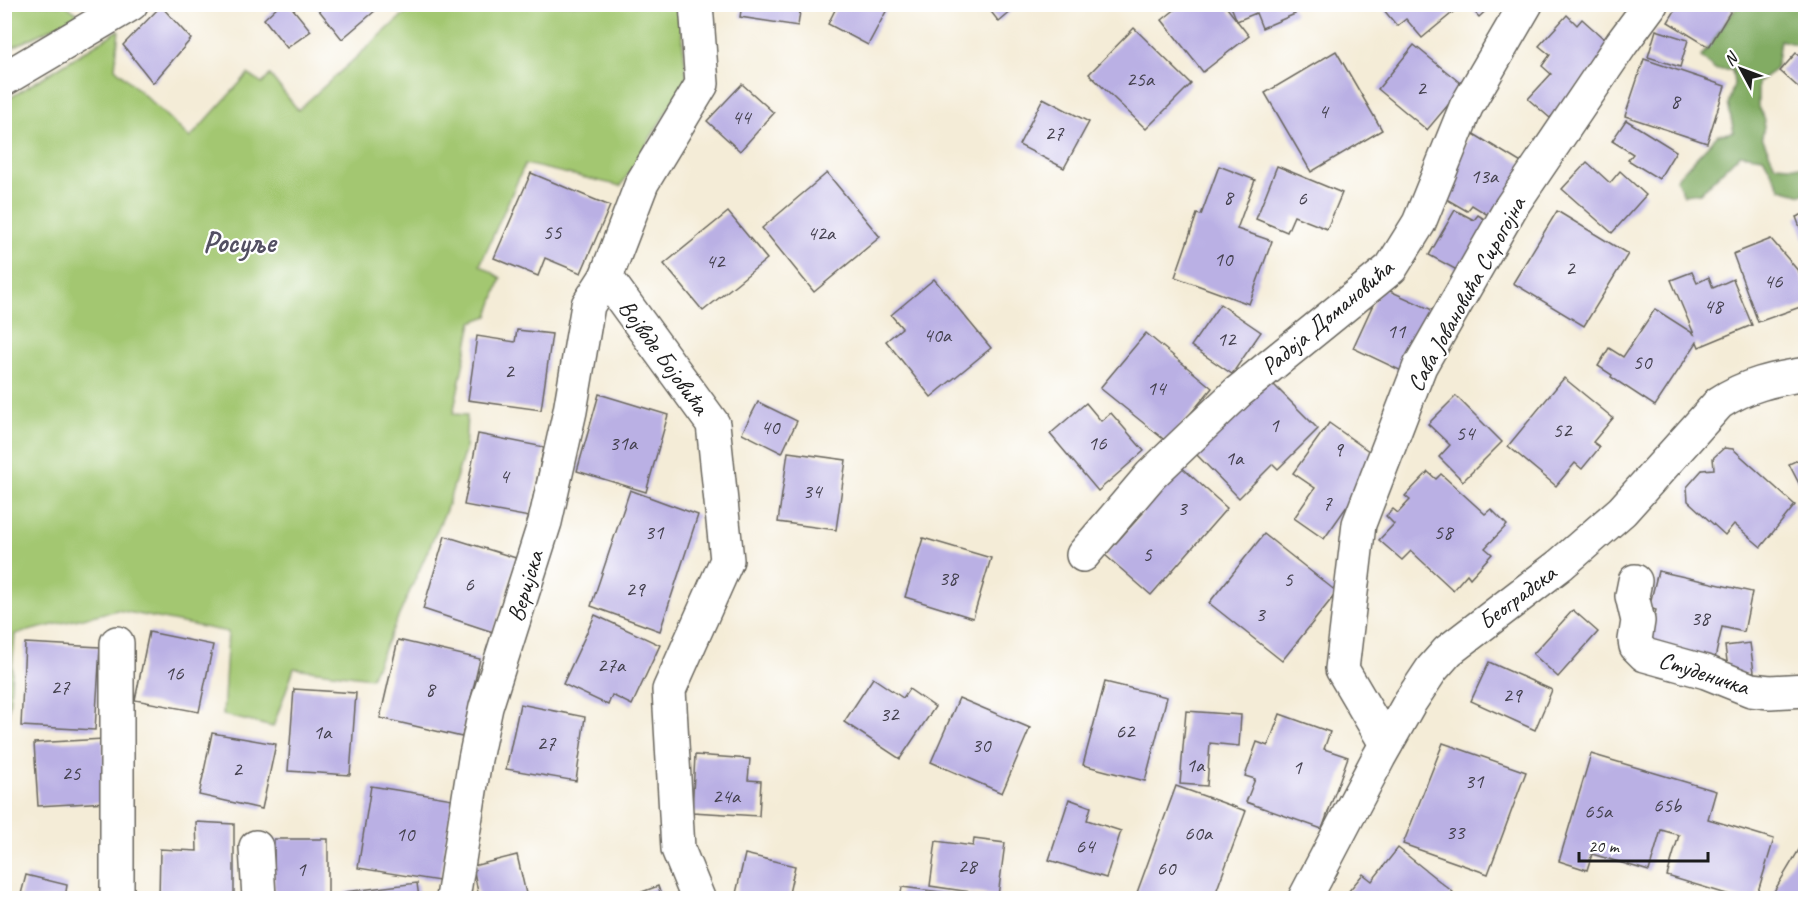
<svg xmlns="http://www.w3.org/2000/svg" width="1810" height="903" font-family="Caveat,sans-serif">
<style>
.green{fill:#a3c771;stroke:#607246;stroke-width:1.5}
.forest{fill:#82ac63;stroke:#4f6440;stroke-width:1.5}
.building{fill:#bab0e4}
.lines{fill:none;stroke-linecap:round;stroke-linejoin:round}
.minor-casing{stroke:#68655d;stroke-width:36}
.minor{stroke:#fff;stroke-width:33}
.labels{text-anchor:middle;dominant-baseline:central;stroke-width:4.5;stroke-linejoin:round;paint-order:stroke}
.number-label{font-size:21px;fill:#44414e}
.street-label{font-size:24px;fill:#1c1c1c;stroke:#fff}
.district-label{font-size:30px;font-weight:bold;fill:#535062;stroke:#fff}
</style>
<rect width="100%" height="100%" fill="#fff"/>
<filter id="ink" filterUnits="userSpaceOnUse"><feTurbulence type="fractalNoise" baseFrequency=".0167" numOctaves="2"/><feDisplacementMap in="SourceGraphic" scale="12" xChannelSelector="R" yChannelSelector="G"/><feConvolveMatrix kernelMatrix="1 2 1 2 8 2 1 2 1" color-interpolation-filters="sRGB"/></filter>
<filter id="wash" filterUnits="userSpaceOnUse"><feTurbulence type="fractalNoise" baseFrequency=".008" numOctaves="4" result="noise"/><feDisplacementMap in="SourceGraphic" scale="24" xChannelSelector="R" yChannelSelector="G"/><feGaussianBlur stdDeviation="1.35" result="paint"/><feColorMatrix in="noise" values="0 0 0 0 0 0 0 0 0 0 0 0 0 0 0 0 0 1.4 0 .05"/><feComposite in="paint" operator="in"/></filter>
<g filter="url(#wash)">
<rect width="100%" height="100%" fill="#f4ecd7"/>
<g class="green">
<polygon points="5,4 66,5 79,15 5,51"/>
<polygon points="420,5 678,5 687,78 621,186 525,164 480,265 501,278 488,316 472,322 453,414 467,415 465,450 446,510 371,678 294,668 273,727 223,715 228,632 117,610 15,634 7,733 5,734 5,101 119,30 115,68 190,138 248,74 262,84 270,75 298,110 403,15"/>
</g>
<polygon class="forest" points="1738,5 1805,5 1805,47 1780,40 1776,69 1758,82 1758,107 1765,120 1762,137 1775,165 1805,167 1805,193 1802,195 1781,189 1763,157 1740,154 1700,193 1684,195 1676,179 1718,135 1734,132 1728,104 1734,84 1732,70 1715,70 1701,57"/>
<g id="blocks">
<g class="building">
<polygon points="280,4 289,4 311,31 287,48 264,19"/>
<polygon points="314,4 383,4 342,39"/>
<polygon points="742,4 801,4 798,26 740,17"/>
<polygon points="838,4 890,4 868,45 828,24"/>
<polygon points="985,4 1020,4 999,22"/>
<polygon points="1182,4 1224,4 1249,36 1203,72 1162,20"/>
<polygon points="1230,4 1291,4 1295,14 1262,28 1256,13 1237,21"/>
<polygon points="1379,4 1463,4 1422,38 1406,19 1397,26"/>
<polygon points="1467,4 1493,4 1479,17"/>
<polygon points="1679,4 1724,4 1732,9 1709,47 1668,22"/>
<polygon points="161,6 191,39 153,83 123,45"/>
<polygon points="1567,15 1577,25 1582,19 1613,47 1550,118 1528,99 1551,74 1542,66 1550,55 1539,46"/>
<polygon points="1134,28 1191,84 1146,129 1089,74"/>
<polygon points="1656,30 1688,40 1680,67 1648,57"/>
<polygon points="1414,45 1464,86 1427,130 1378,89"/>
<polygon points="1336,51 1382,130 1311,172 1265,93"/>
<polygon points="1796,53 1806,61 1806,94 1780,71"/>
<polygon points="1644,59 1725,86 1707,143 1625,116"/>
<polygon points="742,84 774,113 740,151 707,121"/>
<polygon points="1043,98 1089,122 1064,168 1019,145"/>
<polygon points="1626,120 1676,151 1659,179 1628,160 1633,154 1612,141"/>
<polygon points="1472,133 1528,167 1496,220 1472,205 1467,211 1436,193"/>
<polygon points="1587,162 1610,183 1620,171 1646,195 1612,233 1562,189"/>
<polygon points="1219,166 1255,180 1237,229 1272,241 1249,304 1175,277 1197,214 1201,215"/>
<polygon points="1277,166 1342,193 1327,229 1294,216 1287,232 1256,219"/>
<polygon points="531,173 610,206 581,273 545,258 538,276 494,258"/>
<polygon points="827,173 880,237 814,292 762,228"/>
<polygon points="1455,210 1474,220 1478,215 1494,225 1466,275 1429,255"/>
<polygon points="1557,211 1628,254 1584,326 1513,283"/>
<polygon points="728,212 767,259 703,311 664,264"/>
<polygon points="1806,213 1806,240 1805,240 1796,217"/>
<polygon points="1771,239 1800,273 1806,289 1806,305 1758,322 1733,254"/>
<polygon points="1692,272 1697,283 1709,277 1713,288 1733,279 1752,325 1699,347 1697,342 1655,406 1611,377 1612,375 1598,366 1609,348 1623,357 1655,309 1694,334 1671,280"/>
<polygon points="934,279 991,348 931,397 886,341 902,328 891,315"/>
<polygon points="1381,287 1439,313 1410,375 1353,348"/>
<polygon points="1220,304 1261,332 1232,374 1191,346"/>
<polygon points="517,330 552,334 541,410 468,400 477,336 515,342"/>
<polygon points="1146,333 1212,388 1167,442 1100,388"/>
<polygon points="1265,376 1318,429 1278,469 1273,464 1239,498 1195,453"/>
<polygon points="1564,378 1613,418 1593,442 1600,447 1582,469 1575,463 1556,486 1508,446"/>
<polygon points="599,394 668,415 646,492 577,471"/>
<polygon points="1456,396 1502,442 1463,481 1439,457 1450,445 1428,424"/>
<polygon points="758,402 797,421 782,453 742,433"/>
<polygon points="1086,403 1101,421 1111,413 1144,451 1098,491 1050,434"/>
<polygon points="1329,423 1380,459 1324,539 1294,518 1315,488 1293,473"/>
<polygon points="478,434 544,447 529,517 464,505"/>
<polygon points="1724,448 1733,449 1795,505 1761,547 1734,524 1725,535 1688,501 1687,487 1702,470 1714,469 1713,458"/>
<polygon points="788,452 846,460 836,530 778,522"/>
<polygon points="1806,456 1806,497 1789,464"/>
<polygon points="1177,463 1227,508 1151,595 1105,555 1143,513 1137,509"/>
<polygon points="1428,472 1436,479 1441,474 1485,514 1491,509 1507,525 1485,548 1492,554 1470,578 1467,574 1453,590 1411,551 1402,560 1379,540 1394,524 1386,516 1393,509 1398,513 1410,500 1405,496"/>
<polygon points="630,490 698,515 660,631 591,606"/>
<polygon points="1264,534 1337,592 1282,661 1209,603"/>
<polygon points="445,536 516,558 493,632 423,609"/>
<polygon points="923,538 991,558 973,618 905,597"/>
<polygon points="1658,571 1752,592 1744,632 1722,627 1714,663 1647,648 1656,610 1649,608"/>
<polygon points="1573,610 1598,632 1558,677 1533,654"/>
<polygon points="595,615 660,645 632,705 612,695 608,705 563,684"/>
<polygon points="149,632 213,645 199,712 135,700"/>
<polygon points="398,640 480,659 462,737 380,718"/>
<polygon points="25,643 100,647 95,730 21,726"/>
<polygon points="1750,643 1754,672 1729,676 1725,646"/>
<polygon points="1489,662 1552,690 1535,730 1471,701"/>
<polygon points="873,678 903,698 909,689 935,707 900,759 844,722"/>
<polygon points="1105,682 1167,697 1145,781 1083,765"/>
<polygon points="294,689 356,693 350,775 288,771"/>
<polygon points="959,698 1030,728 1002,793 931,762"/>
<polygon points="520,704 585,717 576,781 506,769"/>
<polygon points="1186,711 1241,715 1239,746 1210,743 1207,786 1180,784"/>
<polygon points="1280,714 1330,732 1324,749 1348,757 1322,829 1246,802 1255,779 1245,776 1257,742 1268,746"/>
<polygon points="212,733 276,744 262,809 199,795"/>
<polygon points="103,739 107,802 38,806 34,743"/>
<polygon points="1443,743 1526,772 1488,874 1403,844"/>
<polygon points="1591,754 1716,791 1708,819 1774,839 1756,898 1740,898 1667,876 1679,835 1661,830 1649,871 1592,854 1587,870 1559,861"/>
<polygon points="695,755 750,759 748,780 761,781 759,816 692,812"/>
<polygon points="371,786 453,799 439,881 358,868"/>
<polygon points="1176,786 1246,811 1220,881 1214,898 1135,898"/>
<polygon points="1806,795 1806,811 1798,807"/>
<polygon points="1069,799 1091,807 1087,820 1121,831 1106,878 1049,860"/>
<polygon points="196,822 234,824 234,898 159,898 160,849 197,851"/>
<rect x="274" y="839" width="54" height="59"/>
<polygon points="974,839 1005,843 998,896 930,886 936,841 973,846"/>
<polygon points="1803,843 1806,845 1806,898 1770,898"/>
<polygon points="1398,848 1453,892 1448,898 1343,898 1363,874 1372,881"/>
<polygon points="745,854 795,866 788,898 735,898"/>
<polygon points="517,855 527,898 479,898 473,866"/>
<polygon points="26,875 67,885 65,898 20,898"/>
<polygon points="417,883 419,898 345,898 345,892"/>
<polygon points="658,886 662,898 626,898"/>
<polygon points="902,887 978,897 978,898 900,898"/>
</g>
</g>
</g>
<g filter="url(#ink)">
<use href="#blocks" fill-opacity="0" stroke="#68655d" stroke-width="1.5"/>
<g class="lines">
<g class="minor-casing">
<g id="minor">
<polyline points="696,4 702,84 642,183 606,277 713,424 727,560 669,690 678,849 698,898"/>
<polyline points="4,79 131,4"/>
<polyline points="1083,555 1151,475 1238,392 1391,268 1419,223 1466,107 1526,4"/>
<polyline points="1635,581 1632,596 1638,621 1635,640 1636,646 1645,655 1706,672 1751,690 1770,692 1806,690"/>
<polyline points="117,643 117,898"/>
<polyline points="1386,744 1342,669 1359,524 1420,366 1511,207 1622,43 1651,4"/>
<polyline points="256,847 259,898"/>
<polyline points="453,898 475,759 486,707 545,522 570,411 588,305 606,277"/>
<path d="M1305 898 1379 757 1410 702 1432 669 1448 651 1560 565 1622 511 1719 403C1746 385 1774 379 1806 374"/>
</g>
</g>
<use href="#minor" class="minor"/>
</g>
</g>
<g class="labels">
<g class="number-label">
<text x="1140" y="79">25a</text>
<text x="1421" y="88">2</text>
<text x="1675" y="101">8</text>
<text x="1323" y="111">4</text>
<text x="741" y="117">44</text>
<text x="1054" y="133">27</text>
<text x="1484" y="176">13a</text>
<text x="1228" y="197">8</text>
<text x="1302" y="198">6</text>
<text x="552" y="232">55</text>
<text x="821" y="233">42a</text>
<text x="1223" y="259">10</text>
<text x="715" y="261">42</text>
<text x="1570" y="268">2</text>
<text x="1773" y="281">46</text>
<text x="1713" y="306">48</text>
<text x="1396" y="331">11</text>
<text x="937" y="335">40a</text>
<text x="1226" y="339">12</text>
<text x="1642" y="362">50</text>
<text x="509" y="371">2</text>
<text x="1156" y="388">14</text>
<text x="1274" y="425">1</text>
<text x="770" y="427">40</text>
<text x="1562" y="430">52</text>
<text x="1465" y="433">54</text>
<text x="623" y="443">31a</text>
<text x="1097" y="443">16</text>
<text x="1338" y="449">9</text>
<text x="1234" y="458">1a</text>
<text x="504" y="476">4</text>
<text x="812" y="491">34</text>
<text x="1327" y="503">7</text>
<text x="1182" y="508">3</text>
<text x="654" y="532">31</text>
<text x="1443" y="532">58</text>
<text x="1147" y="554">5</text>
<text x="948" y="578">38</text>
<text x="1288" y="579">5</text>
<text x="469" y="584">6</text>
<text x="635" y="589">29</text>
<text x="1260" y="614">3</text>
<text x="1700" y="618">38</text>
<text x="611" y="665">27a</text>
<text x="174" y="673">16</text>
<text x="60" y="687">27</text>
<text x="430" y="689">8</text>
<text x="1512" y="695">29</text>
<text x="889" y="714">32</text>
<text x="1125" y="731">62</text>
<text x="322" y="732">1a</text>
<text x="546" y="743">27</text>
<text x="981" y="745">30</text>
<text x="1195" y="765">1a</text>
<text x="1297" y="767">1</text>
<text x="237" y="769">2</text>
<text x="71" y="773">25</text>
<text x="1474" y="781">31</text>
<text x="726" y="796">24a</text>
<text x="1667" y="805">65b</text>
<text x="1598" y="811">65a</text>
<text x="1455" y="832">33</text>
<text x="1198" y="833">60a</text>
<text x="405" y="834">10</text>
<text x="1085" y="846">64</text>
<text x="967" y="866">28</text>
<text x="1166" y="868">60</text>
<text x="301" y="869">1</text>
</g>
<g class="street-label">
<text transform="translate(1466 294) rotate(-61)">Сава Јовановића Сирогојна</text>
<text transform="translate(1327 317) rotate(-40)">Радоја Домановића</text>
<text transform="translate(664 357) rotate(54)">Војводе Бојовића</text>
<text transform="translate(525 586) rotate(-73)">Веријска</text>
<text transform="translate(1517 597) rotate(-37)">Београдска</text>
<text transform="translate(1704 673) rotate(18)">Студеничка</text>
</g>
<g class="district-label">
<text x="239" y="242">Росуље</text>
</g>
</g>
<rect width="1810" height="903" fill="none" stroke="#fff" stroke-width="24"/>
<g transform="translate(1741 69) rotate(311)" stroke="#ffffff" stroke-width="4.5" paint-order="stroke">
<path d="M0-4.5L10 22L0 15L-10 22Z" fill="#1c1c1c"/>
<text y="-9" font-size="16" font-weight="bold" text-anchor="middle" fill="#1c1c1c">N</text>
</g>
<path d="M1579 852v9h129v-9" fill="none" stroke="#1c1c1c" stroke-width="3"/>
<text x="1588" y="852" font-size="18" fill="#1c1c1c" stroke="#ffffff" stroke-width="4.5" paint-order="stroke">20 m</text>
</svg>
